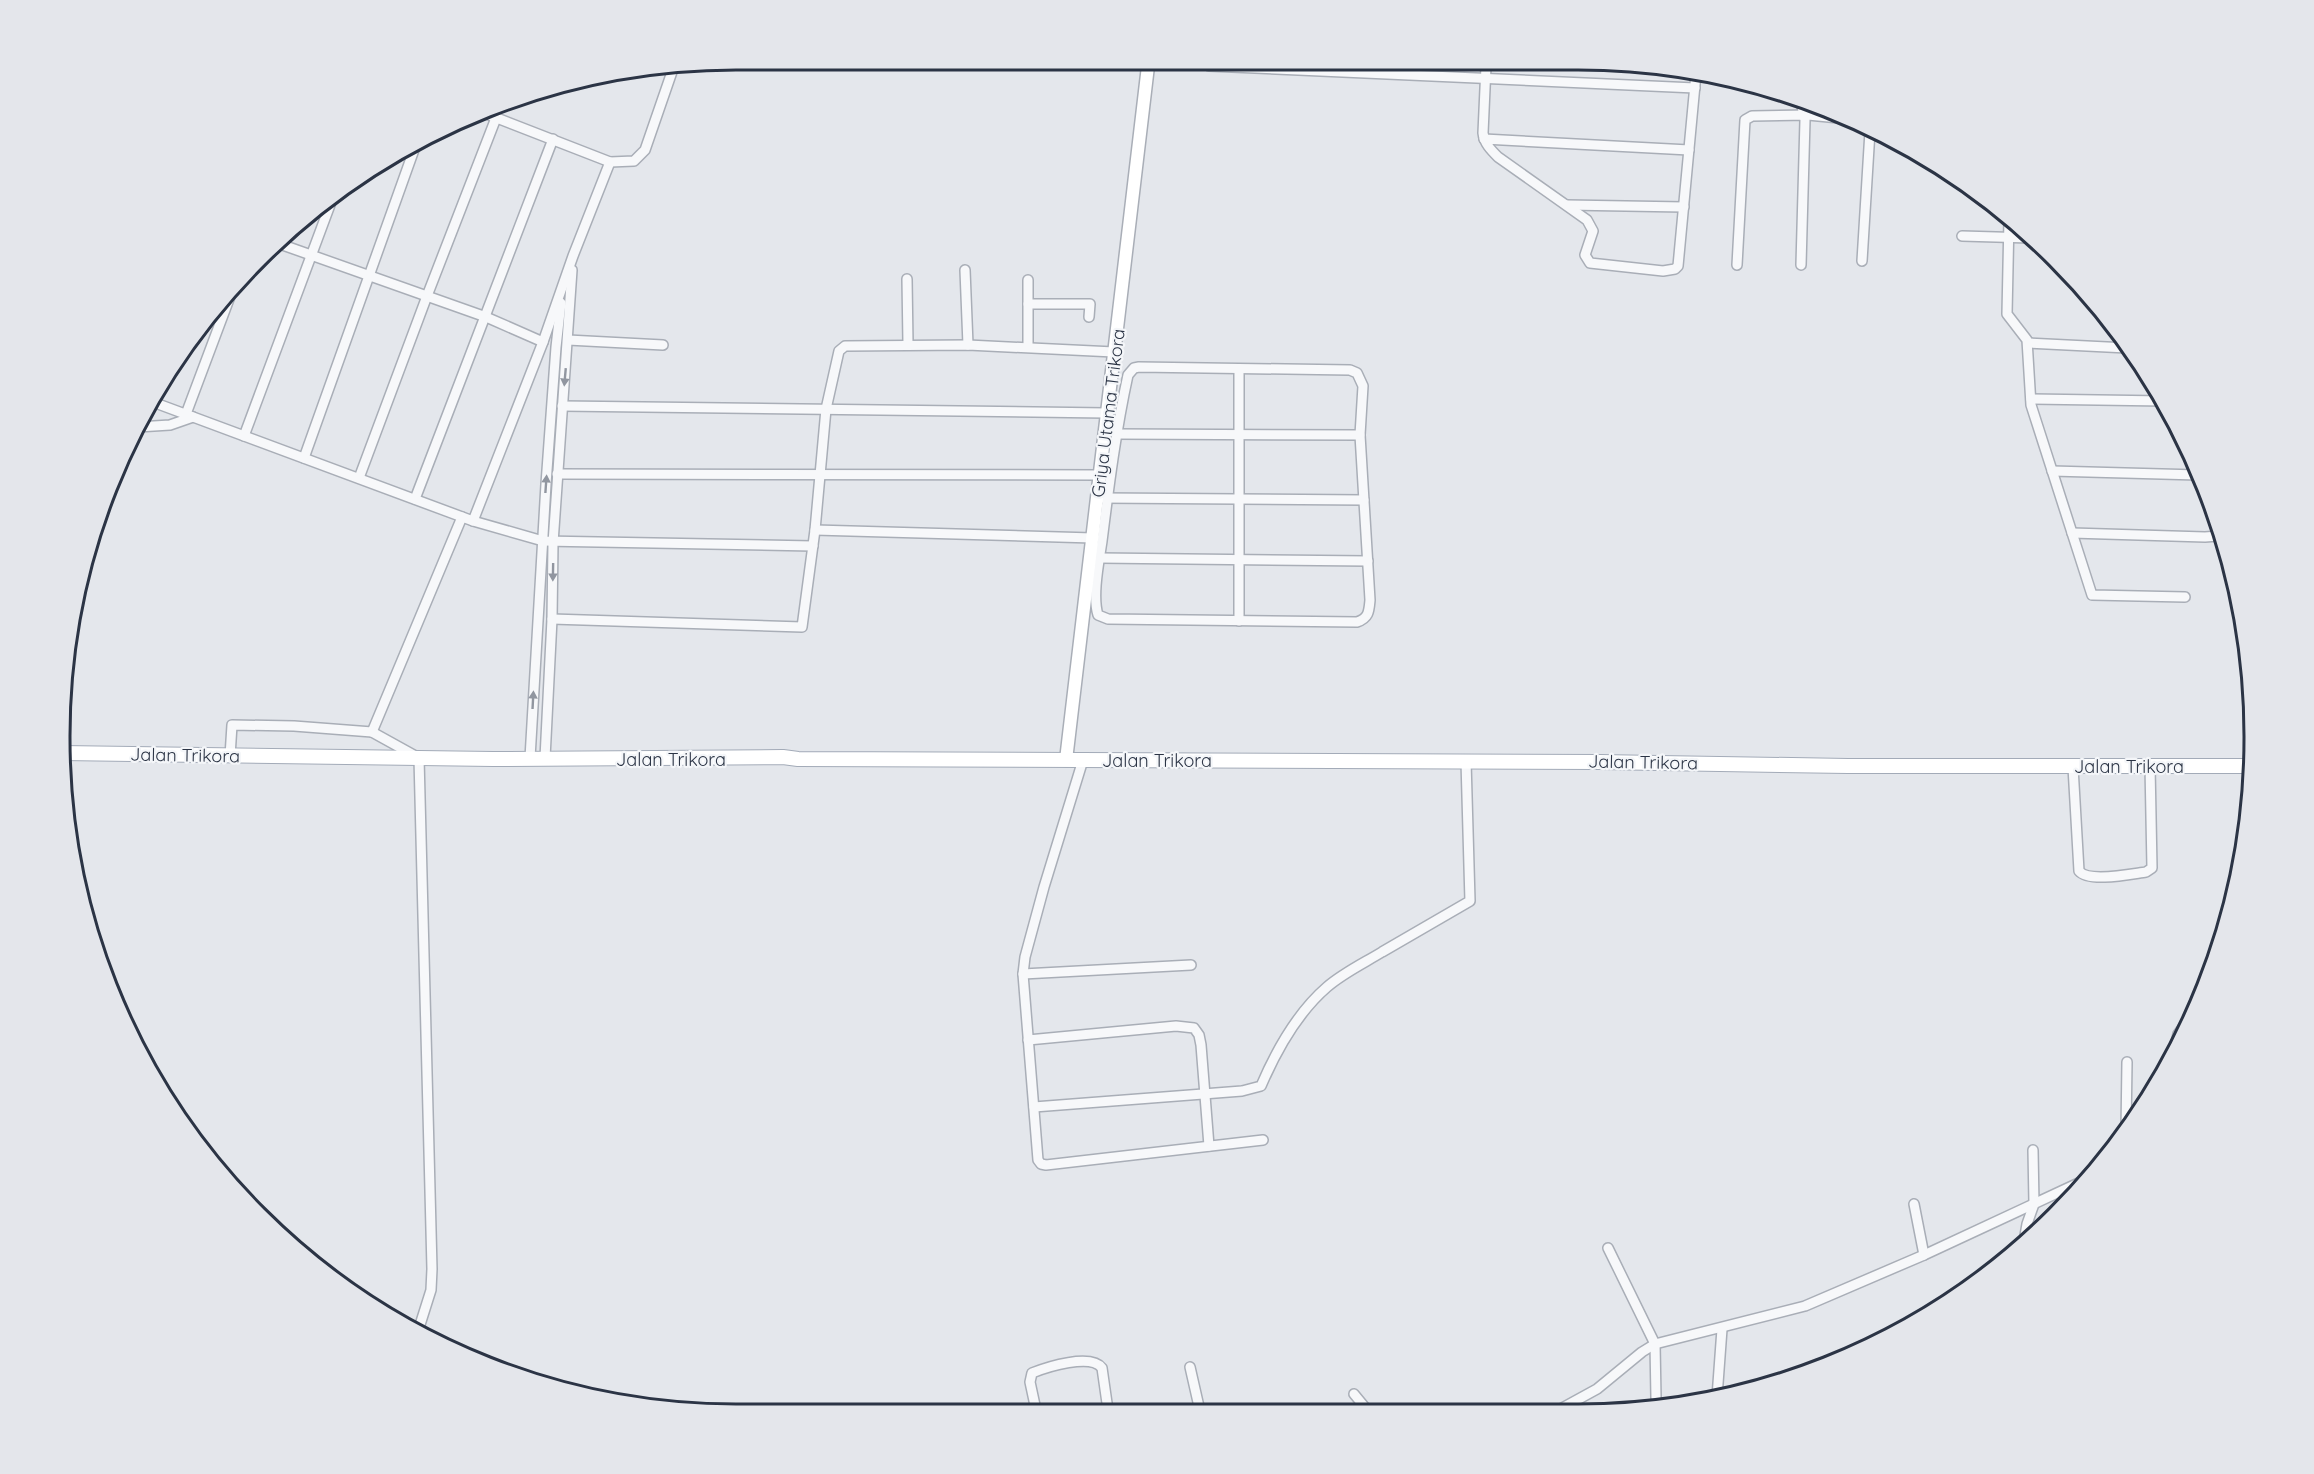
<svg xmlns="http://www.w3.org/2000/svg" width="2314" height="1474" font-family="Quicksand,sans-serif">
<style>
.lines{fill:none;stroke-linecap:round;stroke-linejoin:round}
.street-casing{stroke:#a9aeb7;stroke-width:12}
.secondary-casing{stroke:#a9aeb7;stroke-width:15}
.primary-casing{stroke:#a3abb8;stroke-width:16}
.street{stroke:#f7f8fa;stroke-width:9}
.secondary{stroke:#fff;stroke-width:12}
.primary{stroke:#fff;stroke-width:14}
.oneway{fill:#9196a0}
.labels{text-anchor:middle;dominant-baseline:central;stroke-width:4.5;stroke-linejoin:round;paint-order:stroke}
.street-label{font-size:18px;fill:#2b3445;stroke:#f4f6f9}
.rim{fill:none;stroke:#2b3445;stroke-width:3}
</style>
<rect width="100%" height="100%" fill="#e4e7ec"/>
<g class="lines">
<g class="street-casing">
<g id="street">
<polyline points="1209,66 1695,88"/>
<path d="M1486 66 1483 133C1484 143 1491 150 1498 157L1587 220 1593 231 1585 255 1590 263 1663 271 1675 269 1678 266 1696 74"/>
<polyline points="1801,102 1805,120 1801,265"/>
<polyline points="1484,139 1689,150"/>
<polyline points="610,162 634,161 645,150 674,66"/>
<polyline points="1567,205 1684,207"/>
<polyline points="2009,219 2007,314 2027,340 2031,405 2092,595 2185,597"/>
<polyline points="1962,236 2030,238"/>
<polyline points="277,243 486,317 543,342"/>
<polyline points="1862,261 1870,131"/>
<polyline points="1737,265 1745,120 1752,116 1808,115 1849,119"/>
<polyline points="965,270 968,345"/>
<polyline points="907,279 908,344"/>
<polyline points="1028,304 1090,304 1089,317"/>
<polyline points="568,340 663,345"/>
<polyline points="2028,343 2127,348"/>
<polyline points="1028,347 1028,280"/>
<path d="M1139 367 1350 370 1357 373 1363 386 1360 435 1370 600C1369 611 1369 618 1357 622L1108 619 1098 615C1092 596 1099 562 1102 541 1109 485 1116 430 1128 375L1134 368Z"/>
<polyline points="2031,399 2164,401"/>
<polyline points="150,401 473,521 543,541 813,546"/>
<polyline points="562,406 1106,413"/>
<polyline points="186,414 234,286"/>
<polyline points="138,427 170,425 193,417"/>
<polyline points="1116,434 1360,435"/>
<polyline points="244,436 333,197"/>
<polyline points="304,458 415,147"/>
<polyline points="2052,471 2198,475"/>
<polyline points="557,474 1100,475"/>
<polyline points="359,478 427,296 496,118"/>
<polyline points="1102,498 1364,500"/>
<polyline points="415,499 553,139"/>
<polyline points="473,521 543,342 573,256 610,162 484,113"/>
<polyline points="815,530 1093,538"/>
<polyline points="2072,533 2205,537 2218,536 2221,532"/>
<polyline points="1100,558 1368,561"/>
<polyline points="552,619 802,627 815,530 826,409 839,351 845,346 968,345 1114,352"/>
<polyline points="1239,621 1239,369"/>
<polyline points="372,732 419,758 432,1269 431,1290 419,1328"/>
<polyline points="230,756 232,725 294,726 372,732 462,517"/>
<polyline points="530,758 546,484 556,347 561,303"/>
<polyline points="545,758 552,619 553,543 572,270"/>
<polyline points="1083,760 1044,887 1025,957 1023,974 1038,1160 1041,1164 1046,1165 1263,1140"/>
<path d="M2073 767 2079 871C2089 883 2131 874 2146 872L2152 868 2150 766"/>
<polyline points="1023,974 1191,965"/>
<polyline points="1028,1040 1176,1026 1194,1028 1199,1035 1201,1045 1209,1146"/>
<polyline points="2174,1053 2178,1034 2193,1014"/>
<path d="M1034 1107 1242 1091 1261 1086C1276 1051 1298 1012 1327 987 1343 973 1364 963 1382 952 1411 935 1441 918 1470 901L1466 761"/>
<polyline points="2126,1130 2127,1062"/>
<polyline points="1914,1204 1924,1255"/>
<polyline points="2023,1247 2027,1224 2034,1204 2033,1150"/>
<polyline points="1608,1248 1655,1344 1656,1398"/>
<polyline points="1190,1367 1200,1411"/>
<polyline points="1354,1394 1368,1411"/>
<polyline points="1717,1397 1722,1329"/>
<path d="M1036 1410 1030 1382 1032 1373C1047 1367 1091 1353 1102 1368L1108 1410"/>
<polyline points="1555,1412 1597,1389 1642,1352 1655,1344 1805,1306 1924,1255 2085,1180"/>
</g>
</g>
<g class="secondary-casing">
<polyline id="secondary" points="1066,760 1148,66"/>
</g>
<g class="primary-casing">
<polyline id="primary" points="62,753 493,759 783,757 798,759 1599,762 1848,766 2252,766"/>
</g>
<use href="#street" class="street"/>
<use href="#secondary" class="secondary"/>
<use href="#primary" class="primary"/>
</g>
<defs><path id="oneway-solid" d="M-6-.8H1V-3.2L6.5 0L1 3.2V.8H-6Z" transform="scale(1.5)"/></defs>
<g class="oneway">
<use href="#oneway-solid" transform="translate(565 377) rotate(95)"/>
<use href="#oneway-solid" transform="translate(546 484) rotate(-86)"/>
<use href="#oneway-solid" transform="translate(553 572) rotate(91)"/>
<use href="#oneway-solid" transform="translate(533 700) rotate(-87)"/>
</g>
<g class="labels">
<g class="street-label">
<text transform="translate(1108 413) rotate(-83)">Griya Utama Trikora</text>
<text transform="translate(185 755) rotate(1)">Jalan Trikora</text>
<text x="671" y="759">Jalan Trikora</text>
<text x="1157" y="760">Jalan Trikora</text>
<text transform="translate(1643 762) rotate(1)">Jalan Trikora</text>
<text x="2129" y="766">Jalan Trikora</text>
</g>
</g>
<path d="M0 0H2314V1474H0ZM736 70H1578A666 666 0 0 1 2244 736V738A666 666 0 0 1 1578 1404H736A666 666 0 0 1 70 738V736A666 666 0 0 1 736 70Z" fill="#e4e6eb" fill-rule="evenodd"/>
<path class="rim" d="M736 70H1578A666 666 0 0 1 2244 736V738A666 666 0 0 1 1578 1404H736A666 666 0 0 1 70 738V736A666 666 0 0 1 736 70Z"/>
</svg>
